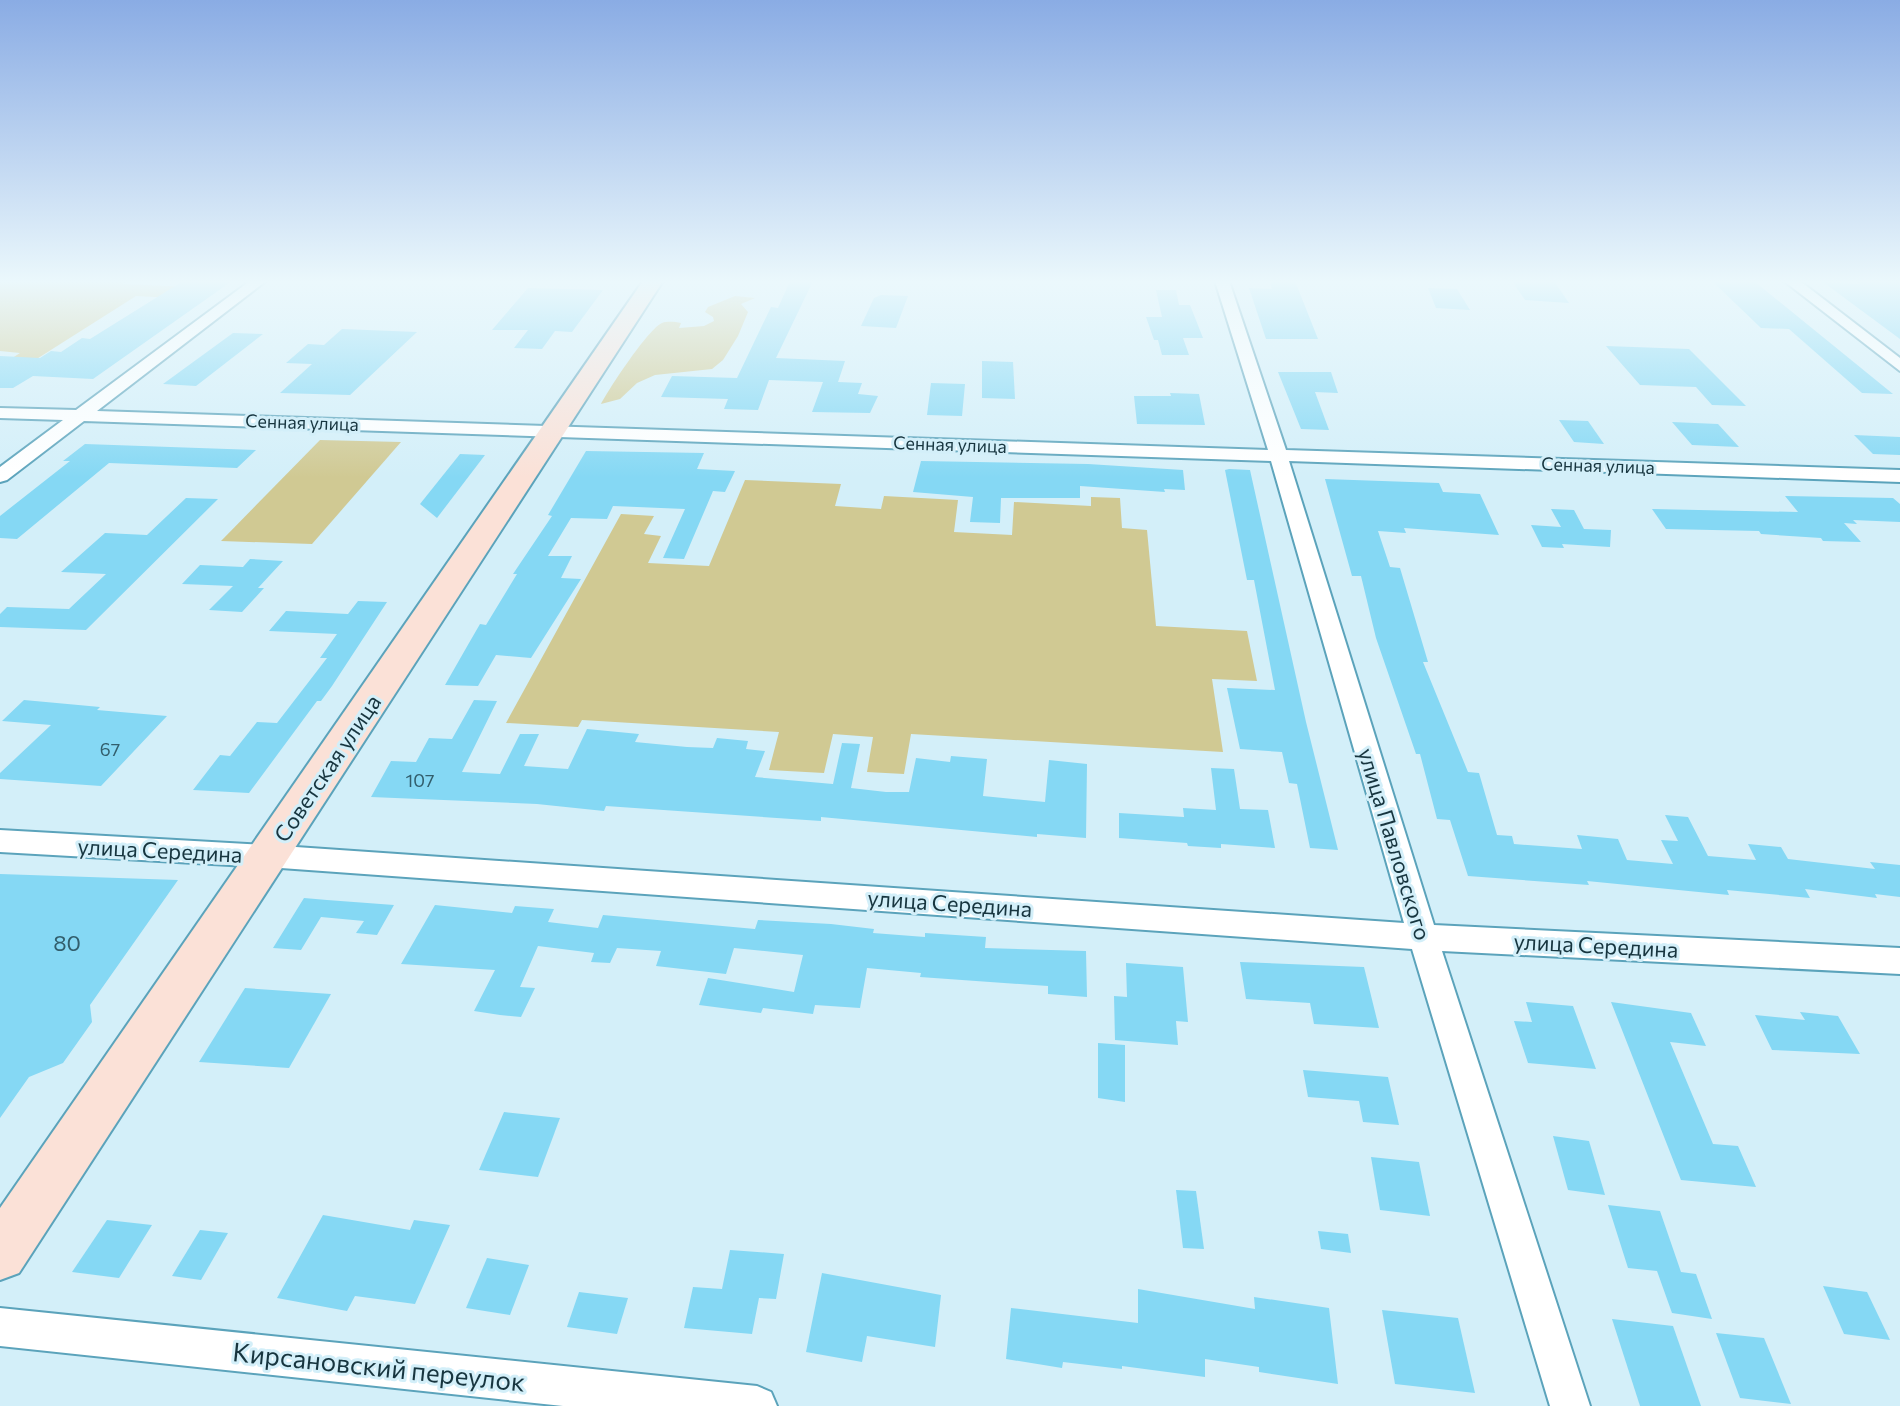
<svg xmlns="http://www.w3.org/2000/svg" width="1900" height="1406" font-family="Commissioner,sans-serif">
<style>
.green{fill:#d0c993}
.building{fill:#85d8f4}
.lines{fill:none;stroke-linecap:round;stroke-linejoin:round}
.street-casing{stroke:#5ba3bb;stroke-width:4}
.secondary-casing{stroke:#5ba3bb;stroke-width:4}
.street{fill:#fff;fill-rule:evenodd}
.secondary{fill:#fbe1d7;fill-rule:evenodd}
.labels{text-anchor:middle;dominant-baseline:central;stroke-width:6;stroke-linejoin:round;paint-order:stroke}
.far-street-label{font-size:18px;fill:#17353f;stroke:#d3eff9}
.number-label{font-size:18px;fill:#325e6c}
.street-label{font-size:22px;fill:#17353f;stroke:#d3eff9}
.near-number-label{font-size:22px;fill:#325e6c}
.near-street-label{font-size:26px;fill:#17353f;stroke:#d3eff9}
</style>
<rect width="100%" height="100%" fill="#d3eff9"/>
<g class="green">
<polygon points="0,281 126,281 123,284 191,287 175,298 136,296 24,367 0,366 20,353 0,351"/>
<path d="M735 296 755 298 741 304 748 312 738 336 723 360 712 369 655 375 637 383 620 399 601 404C609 389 648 329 662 323 668 321 675 322 681 323L679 328 704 326 714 321 713 317 705 312 708 307Z"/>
<polygon points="320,440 401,442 312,544 221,541"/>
<polygon points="745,480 841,484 835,506 881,509 884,496 958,500 954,532 1012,535 1014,502 1091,506 1091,497 1120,498 1122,528 1147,530 1156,626 1247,631 1257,681 1212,679 1223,752 911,734 904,774 867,772 873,737 833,734 824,773 769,770 779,732 582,720 578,727 506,723 621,514 654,516 644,534 661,536 648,563 709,566"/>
</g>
<g class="building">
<polygon points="183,281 232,281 93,379 33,376 13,388 0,388 0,356 40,358 51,351 61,352 82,338 90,339"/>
<polygon points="790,281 813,281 776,358 845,361 838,382 862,383 858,394 878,396 870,413 812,412 823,382 769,380 758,410 724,409 728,399 661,397 672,376 737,378 771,307 778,308"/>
<polygon points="1270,281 1295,281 1318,339 1266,339 1249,288 1272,289"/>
<polygon points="1512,281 1554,281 1569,303 1525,300"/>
<polygon points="1712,281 1754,281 1893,394 1862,393 1789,329 1761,328"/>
<polygon points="1857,281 1900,281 1900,339 1823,282 1860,284"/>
<polygon points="528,288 603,290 572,332 555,331 542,349 514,348 528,330 492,330"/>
<polygon points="1428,288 1457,289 1470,310 1436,308"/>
<polygon points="1156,290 1176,290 1179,305 1190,305 1203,338 1183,338 1189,355 1162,355 1158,340 1154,340 1146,317 1162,317"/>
<polygon points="881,295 908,296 896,328 861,326 874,298"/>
<polygon points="342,329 417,332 350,395 280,393 312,364 286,363 308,344 324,345"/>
<polygon points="233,333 263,334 196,386 163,384"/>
<polygon points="1606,346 1689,349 1746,406 1712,405 1696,387 1640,385"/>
<polygon points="982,361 1013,362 1015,399 982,398"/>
<polygon points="1278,372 1331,372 1338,393 1315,392 1329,430 1301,429"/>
<polygon points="931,383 965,384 962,416 927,415"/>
<polygon points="1170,393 1199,394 1205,425 1137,424 1134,396 1171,396"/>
<polygon points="1559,420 1588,421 1604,444 1574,442"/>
<polygon points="1672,422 1718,424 1739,447 1692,445"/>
<polygon points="1854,435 1900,437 1900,455 1873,454"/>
<polygon points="85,444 256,450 237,468 109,463 17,539 0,538 0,516 70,461 63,461"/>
<polygon points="586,451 704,453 697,469 735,471 725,492 713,491 684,559 663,558 685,509 613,506 607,519 571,518 548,556 572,556 561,578 581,579 531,658 496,655 478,686 445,685 469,643 480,624 486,625 517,574 513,574 552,516 548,515"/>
<polygon points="460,454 485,455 437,518 420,504"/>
<polygon points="921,461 1088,464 1183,470 1185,490 1164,489 1165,492 1080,486 1080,498 1001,498 1000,523 970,522 973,497 913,492"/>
<polygon points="1229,469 1250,470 1306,722 1338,850 1310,848 1297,784 1289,783 1282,752 1240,749 1227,688 1275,690 1254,580 1247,580 1225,470"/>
<polygon points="1325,479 1439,483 1443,492 1480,494 1499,535 1404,528 1406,533 1378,531 1390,567 1400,568 1428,662 1423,662 1468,772 1479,773 1497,835 1512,836 1514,844 1582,849 1577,835 1618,839 1627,860 1673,864 1661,840 1678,841 1665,815 1688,817 1708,856 1756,860 1748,844 1781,847 1788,859 1875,869 1870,862 1900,865 1900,897 1875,894 1877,898 1805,889 1810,898 1727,890 1729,895 1587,881 1589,885 1468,876 1450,820 1437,819 1420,754 1416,754 1376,638 1361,576 1352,576"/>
<polygon points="1785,496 1893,498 1900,504 1900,522 1853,520 1857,524 1844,523 1861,542 1823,541 1821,538 1761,534 1759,531 1666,529 1652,509 1798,512"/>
<polygon points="186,498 218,499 86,630 0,627 0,614 7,607 69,609 106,574 61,572 105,533 147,535"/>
<polygon points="1551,509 1574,510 1584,529 1611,530 1610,547 1562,544 1564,548 1542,547 1531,525 1561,527"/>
<polygon points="250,559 283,561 258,588 264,588 242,612 209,610 233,586 182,584 200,565 243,567"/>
<polygon points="358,601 387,602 332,686 321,701 317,701 249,793 193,790 220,755 230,756 257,722 277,723 327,658 320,658 337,634 269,631 286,611 348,614"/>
<polygon points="24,700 100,707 97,710 167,716 101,786 0,779 0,773 51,725 2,721"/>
<polygon points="474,700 497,701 462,772 500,774 520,734 539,734 524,766 568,769 587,729 639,734 635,742 687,747 713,748 717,738 748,741 746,749 765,751 755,777 833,784 842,743 860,744 851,788 886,792 909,792 916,758 950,762 951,756 987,759 983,796 1045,802 1049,760 1087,764 1086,838 1037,834 1037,837 821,817 821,821 606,806 604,811 537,804 371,797 391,761 416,762 429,738 452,739"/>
<polygon points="1211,768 1234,769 1240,809 1268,810 1275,848 1221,844 1221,848 1188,846 1187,843 1119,838 1119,813 1184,817 1183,808 1216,810"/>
<polygon points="0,874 178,880 90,1005 92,1022 63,1063 29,1077 0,1118"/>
<polygon points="304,898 327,900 394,905 377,935 356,933 364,921 321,917 301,950 273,948"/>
<polygon points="435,905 512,913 515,906 554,909 548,922 598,928 603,915 755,929 758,920 831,924 874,929 873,933 925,937 925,933 986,937 985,948 1086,951 1087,997 1048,994 1048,986 920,977 921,973 867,968 860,1008 815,1005 813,1014 763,1008 761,1013 699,1005 708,978 794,992 803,955 734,948 726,974 656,966 661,951 617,948 610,963 591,962 594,953 538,946 520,987 535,988 521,1017 500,1015 474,1011 495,970 401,964"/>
<polygon points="1240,962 1364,967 1379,1028 1314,1024 1310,1003 1246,999"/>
<polygon points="1126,963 1183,967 1188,1022 1176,1021 1178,1045 1115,1040 1114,996 1127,997"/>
<polygon points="245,988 331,994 289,1068 199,1062"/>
<polygon points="1526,1002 1573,1006 1596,1069 1528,1063 1514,1021 1532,1022"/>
<polygon points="1611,1002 1691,1013 1706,1046 1670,1042 1713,1144 1738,1146 1756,1187 1681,1180"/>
<polygon points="1800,1012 1838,1016 1860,1054 1772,1050 1755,1015 1805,1020"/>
<polygon points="1098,1043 1125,1045 1125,1102 1098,1098"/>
<polygon points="1303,1070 1388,1077 1399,1125 1363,1122 1359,1101 1308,1097"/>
<polygon points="504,1112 560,1118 538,1177 479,1170"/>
<polygon points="1553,1136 1589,1141 1605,1195 1568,1190"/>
<polygon points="1371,1157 1419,1162 1430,1216 1380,1210"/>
<polygon points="1176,1190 1196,1191 1204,1249 1183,1248"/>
<polygon points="1608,1205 1660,1211 1681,1272 1696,1274 1712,1319 1672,1313 1657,1271 1628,1268"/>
<polygon points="323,1215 410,1230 414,1220 450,1225 415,1304 355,1296 347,1311 277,1298"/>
<polygon points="107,1220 152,1225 119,1278 72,1272"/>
<polygon points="200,1230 228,1233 201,1280 172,1276"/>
<polygon points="1318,1231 1348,1234 1351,1253 1321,1249"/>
<polygon points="730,1250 784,1254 776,1299 759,1298 752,1334 684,1328 693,1287 722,1289"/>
<polygon points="487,1258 529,1265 510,1315 466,1308"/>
<polygon points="822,1273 941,1295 935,1347 867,1336 862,1362 806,1352"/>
<polygon points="1823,1286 1867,1292 1890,1340 1844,1334"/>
<polygon points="1138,1289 1255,1309 1254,1297 1329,1308 1338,1384 1259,1372 1259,1367 1205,1359 1205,1377 1122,1366 1122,1369 1063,1362 1062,1368 1006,1359 1011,1308 1138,1323"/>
<polygon points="579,1292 628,1298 617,1334 567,1327"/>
<polygon points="1382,1310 1458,1318 1475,1393 1395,1384"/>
<polygon points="1612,1319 1673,1326 1701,1406 1640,1406"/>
<polygon points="1716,1333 1764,1338 1791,1404 1740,1398"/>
</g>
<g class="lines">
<g class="street-casing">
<g id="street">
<polygon points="250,281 266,281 97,411 1268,450 1215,281 1229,281 1286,450 1900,470 1900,482 1289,461 1434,925 1900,948 1900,974 1442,951 1590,1406 1550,1406 1412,949 267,867 0,852 0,830 267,845 1404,923 1271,461 84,421 7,480 0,482 0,467 63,420 0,418 0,408 76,410"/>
<polygon points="1784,281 1800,281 1900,358 1900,371"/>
<polygon points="0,1308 757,1386 771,1392 777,1406 563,1406 0,1346"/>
</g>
</g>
<g class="secondary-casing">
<polygon id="secondary" points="643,281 663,281 19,1273 0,1280 0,1208"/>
</g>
<use href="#street" class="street"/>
<use href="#secondary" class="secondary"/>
</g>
<linearGradient id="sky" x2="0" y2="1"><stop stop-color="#8aace4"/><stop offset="0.59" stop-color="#ebf8fc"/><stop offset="1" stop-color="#ebf8fc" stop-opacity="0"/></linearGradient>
<rect width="1900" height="478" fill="url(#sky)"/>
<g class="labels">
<g class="far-street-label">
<text transform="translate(302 422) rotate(2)">Сенная улица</text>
<text transform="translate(950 444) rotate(2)">Сенная улица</text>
<text transform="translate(1598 465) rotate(2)">Сенная улица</text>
</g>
<g class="number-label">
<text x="110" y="749">67</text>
<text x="420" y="780">107</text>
</g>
<g class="street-label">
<text transform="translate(327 768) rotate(-56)">Советская улица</text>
<text transform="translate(1395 844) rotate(73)">улица Павловского</text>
<text transform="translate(160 850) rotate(3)">улица Середина</text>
<text transform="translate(950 903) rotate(4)">улица Середина</text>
<text transform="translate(1596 945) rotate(3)">улица Середина</text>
</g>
<g class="near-number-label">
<text x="67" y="942">80</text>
</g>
<g class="near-street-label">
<text transform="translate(379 1366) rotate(6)">Кирсановский переулок</text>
</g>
</g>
</svg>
